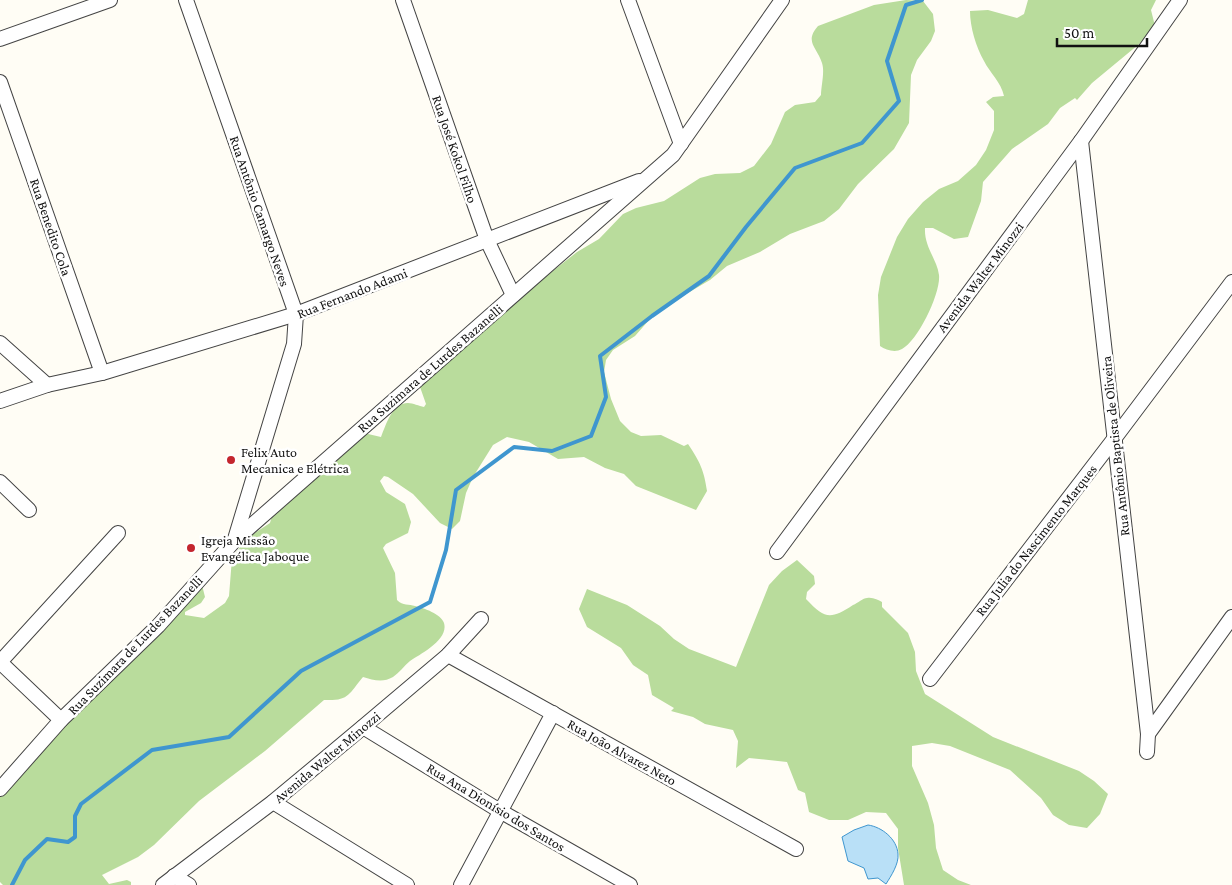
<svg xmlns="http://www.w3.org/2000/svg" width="1232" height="885" font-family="'Crimson Pro',serif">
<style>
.forest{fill:#b9dc9c}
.water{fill:#b9e0f7;stroke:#3f96cf}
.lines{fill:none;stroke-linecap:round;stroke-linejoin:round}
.stream{stroke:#3f96cf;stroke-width:4}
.minor-casing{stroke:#444;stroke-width:16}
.minor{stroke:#fff;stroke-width:14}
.poi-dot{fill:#c4262e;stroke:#fff;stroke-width:2}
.labels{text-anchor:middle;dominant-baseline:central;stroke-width:5;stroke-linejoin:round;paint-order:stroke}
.street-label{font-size:14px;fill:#111;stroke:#fff}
.poi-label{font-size:14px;fill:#111;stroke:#fff;text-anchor:start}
</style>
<rect width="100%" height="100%" fill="#fffdf5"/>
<g class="forest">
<path d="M906 0 923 1 933 14 935 31 931 41 917 60 911 75 909 123 894 149 858 184 839 209 824 221 790 234 760 252 727 266 710 280 657 311 635 336 613 350 606 360 604 372 611 399 620 421 631 432 641 436 661 435 684 446 688 444C700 462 704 470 707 491L696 510 636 486 624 474 605 468 584 457 558 459 529 442 507 437 493 445 473 477 466 493 460 521 452 529 440 523 413 494 388 477 384 476 380 481 386 492 405 504 411 522 408 533 386 544 383 548 395 573 397 600C403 606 409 604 415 606 424 608 441 614 444 623 449 640 420 654 410 661 404 666 399 673 393 677 383 683 373 680 363 677 348 695 349 701 324 700L265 751 199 801 154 845 138 857 102 875 109 884 127 880 131 882V885H3L0 882V788L201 581 205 597 201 603 185 612V615L204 618 225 603 229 596 232 558 247 538 270 523 276 502 361 435 368 434 381 437C386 425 392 403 408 403 413 403 419 406 424 407L426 404 420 387 428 374 540 281 577 252 599 239 623 214 636 208 664 201 700 178 715 174 740 173 754 166 771 144 785 112 795 105 815 102 821 95C821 86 825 72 822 63 817 47 804 42 818 26L874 5Z"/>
<path d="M1028 0H1156L1151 10 1155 26 1150 35 1092 83 1077 100 1075 98 1060 108 1048 124 1012 149 983 182 981 201 968 237 954 239 933 228H925C924 247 937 259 939 275 941 293 918 341 902 349 895 353 886 350 880 346L878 295 881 277 897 237 908 219 923 202 939 189 958 181 976 165 986 150 994 130V111L986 102 993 97 1004 96C1001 82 990 73 984 61 976 47 970 27 970 11L988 10 1017 18 1024 14Z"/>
<path d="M797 560 814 576 815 584 807 592 806 599C825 619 830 620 853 605 858 603 863 598 867 598 873 597 878 600 882 602V607L908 633 915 652 916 671 925 694 993 737 1079 771 1094 781 1108 794 1100 814 1087 828 1069 825 1053 815 1041 798 1010 770 950 746 932 743 912 746V766L928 803 934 825 936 848 943 870 958 880 971 885H904L898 848V829L886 813 866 812 848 820H829L809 812 805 793 798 790 787 762 749 758 736 768 738 741 733 730 705 724 693 717 671 711 674 708 652 695 648 675 633 665 621 648 587 627 579 609 587 589 627 605 660 626 674 639 689 649 736 667 769 585 782 571Z"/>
</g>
<path class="water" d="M868 825C882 827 897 839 898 854 899 864 891 876 886 884L878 878 868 879 864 868 848 861 842 837 854 830Z"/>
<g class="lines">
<polyline class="stream" points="12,885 25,860 47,839 68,842 75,837 75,816 81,804 152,750 229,737 301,671 430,602 446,550 456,490 514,447 552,451 591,436 606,397 600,356 652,316 709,276 746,227 795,168 862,143 899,101 887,61 906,5 922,0"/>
<g class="minor-casing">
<g id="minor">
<polyline points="186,0 296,314 294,344 235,539"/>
<polyline points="403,0 487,240 513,295"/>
<polyline points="628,0 681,144"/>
<polyline points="0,39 110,0"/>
<polyline points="0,82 102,373"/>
<polyline points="1081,141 1148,734 1147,752"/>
<polyline points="0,343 47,385"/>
<polyline points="0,401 47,385 102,373 296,314 639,181"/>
<polyline points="0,482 29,510"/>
<polyline points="777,552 1081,141 1180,0"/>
<polyline points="448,655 796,849"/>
<polyline points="0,662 118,533"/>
<polyline points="0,662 61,720"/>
<polyline points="930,679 1114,439 1232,282"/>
<polyline points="363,727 500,811 630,885"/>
<polyline points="1148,734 1232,617"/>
<polyline points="0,789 61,720 158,626 235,540 673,155 782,0"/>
<polyline points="273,802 407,885"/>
<polyline points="174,876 189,885"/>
<polyline points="163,885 273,802 363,727 448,655 481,619"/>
<polyline points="461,885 553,713"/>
</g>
</g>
<use href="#minor" class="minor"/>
</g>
<g class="poi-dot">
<circle cx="231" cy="460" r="5"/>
<circle cx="191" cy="548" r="5"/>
</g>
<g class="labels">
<g class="street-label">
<text transform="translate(455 149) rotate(71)">Rua José Kokol Filho</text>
<text transform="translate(260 211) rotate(71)">Rua Antônio Camargo Neves</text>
<text transform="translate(51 227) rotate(71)">Rua Benedito Cola</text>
<text transform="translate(980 277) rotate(-53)">Avenida Walter Minozzi</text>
<text transform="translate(352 293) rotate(-21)">Rua Fernando Adami</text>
<text transform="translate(430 368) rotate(-41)">Rua Suzimara de Lurdes Bazanelli</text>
<text transform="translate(1115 446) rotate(-96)">Rua Antônio Baptista de Oliveira</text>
<text transform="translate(1036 540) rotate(-52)">Rua Julia do Nascimento Marques</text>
<text transform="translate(135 645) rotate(-46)">Rua Suzimara de Lurdes Bazanelli</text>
<text transform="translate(622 752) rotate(29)">Rua João Alvarez Neto</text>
<text transform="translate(327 757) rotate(-40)">Avenida Walter Minozzi</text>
<text transform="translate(496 807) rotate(31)">Rua Ana Dionísio dos Santos</text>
</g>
<g class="poi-label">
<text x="241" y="452">Felix Auto<tspan x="241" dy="16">Mecanica e Elétrica</tspan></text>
<text x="201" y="540">Igreja Missão<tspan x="201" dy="16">Evangélica Jaboque</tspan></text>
</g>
</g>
<path d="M1057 38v8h90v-8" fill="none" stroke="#111111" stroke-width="2.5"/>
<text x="1064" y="38" font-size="15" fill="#111111" stroke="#ffffff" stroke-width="4" paint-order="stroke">50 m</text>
</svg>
